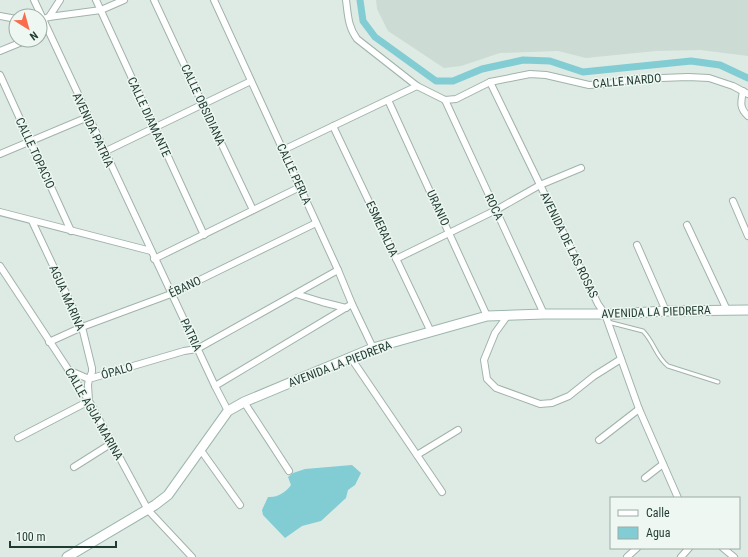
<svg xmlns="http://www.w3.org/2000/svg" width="748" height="557" font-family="'Roboto Condensed',sans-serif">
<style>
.built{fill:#ccdbd3}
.water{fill:#82ccd4}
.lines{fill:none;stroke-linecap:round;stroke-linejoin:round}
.canal{stroke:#82ccd4;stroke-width:7}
.lane-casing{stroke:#a1b3ab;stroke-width:5}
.street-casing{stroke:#a1b3ab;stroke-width:8}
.secondary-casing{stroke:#9db7ac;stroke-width:11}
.lane{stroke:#fff;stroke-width:3}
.street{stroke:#fff;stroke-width:6}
.secondary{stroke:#fff;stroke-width:9}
.labels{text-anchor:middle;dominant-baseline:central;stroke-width:3;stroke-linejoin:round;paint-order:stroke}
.street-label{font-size:12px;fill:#1f3b32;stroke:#eef7f2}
</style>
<rect width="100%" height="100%" fill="#deebe4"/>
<polygon class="built" points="376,0 748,0 748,56 700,50 656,51 586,58 558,51 500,53 461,66 444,68 388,31 377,9"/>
<path class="water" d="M352 465 361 473 355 485 348 490 346 498 321 521 302 526 285 538 263 515 262 510 268 497C277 498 286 492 291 485L288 477 293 473 305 469Z"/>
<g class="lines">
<polyline class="canal" points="360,0 363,21 375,37 436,81 453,81 482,69 523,60 550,61 583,72 691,61 720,65 748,78"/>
<g class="lane-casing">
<path id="lane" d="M608 322 643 331C654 342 656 357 668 366L718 382"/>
</g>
<g class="street-casing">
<g id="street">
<polyline points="34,0 215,386 228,411"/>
<polyline points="96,0 204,235"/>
<polyline points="154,0 203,105 253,210"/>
<polyline points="214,0 338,270 352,304 373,348"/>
<path d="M346 0C348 15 348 27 357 39L417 86 445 100 456 99 490 82 530 74 546 75 589 85 608 84 634 79 688 77 709 78 733 86 748 94"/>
<polyline points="0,16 16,19"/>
<polyline points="49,17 60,0"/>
<polyline points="40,20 49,17 101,10 124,0"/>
<polyline points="40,35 46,29"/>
<polyline points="0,51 22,42 31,40"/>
<polyline points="0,75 71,231"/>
<polyline points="490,82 598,304 605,314 639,409 678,498"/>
<path d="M743 91C741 102 739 108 748 116"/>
<polyline points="388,100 487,316"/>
<polyline points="445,100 544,314"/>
<polyline points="333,126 431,332"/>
<polyline points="283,150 417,86"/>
<polyline points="104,152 251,81"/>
<polyline points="0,154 88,117"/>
<polyline points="733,201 748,236"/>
<polyline points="0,212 151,251"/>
<polyline points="32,221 82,327 92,368 92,372 89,379 68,370"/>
<polyline points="687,225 727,310"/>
<polyline points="637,245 666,311"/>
<polyline points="154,259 300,187"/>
<polyline points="396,259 496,210 540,185 581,168"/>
<polyline points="0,266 89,401 148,510 192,557"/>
<polyline points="296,294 322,302 346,308"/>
<polyline points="508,315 495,333 484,360 487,379 496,388 540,404 552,403 569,396 594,376 621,359"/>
<polyline points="49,342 82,327 171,294 316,223"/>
<polyline points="351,358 442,492"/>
<polyline points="215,386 352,304"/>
<polyline points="244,402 289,471"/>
<polyline points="18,438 89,401 88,385 89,379 184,351 197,349 338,270"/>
<polyline points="599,440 639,409"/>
<polyline points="200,449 240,505"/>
<polyline points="417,455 458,430"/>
<polyline points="74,467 112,443"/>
<polyline points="645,478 663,464"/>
<polyline points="723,548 734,557"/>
<polyline points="627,557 637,548"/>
<polyline points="681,557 689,548"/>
</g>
</g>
<g class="secondary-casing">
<polyline id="secondary" points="67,557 155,505 168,495 228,411 244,402 373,348 487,316 544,314 615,314 666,311 748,310"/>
</g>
<use href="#lane" class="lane"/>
<use href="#street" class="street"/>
<use href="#secondary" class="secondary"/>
</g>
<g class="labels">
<g class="street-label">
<text transform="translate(627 81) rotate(-5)">CALLE NARDO</text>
<text transform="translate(203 105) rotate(65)">CALLE OBSIDIANA</text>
<text transform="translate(149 117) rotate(65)">CALLE DIAMANTE</text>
<text transform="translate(93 130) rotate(65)">AVENIDA PATRIA</text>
<text transform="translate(35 153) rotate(65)">CALLE TOPACIO</text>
<text transform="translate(294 174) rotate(65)">CALLE PERLA</text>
<text transform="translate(494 207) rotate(65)">ROCA</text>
<text transform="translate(438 208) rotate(65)">URANIO</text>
<text transform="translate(382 229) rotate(65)">ESMERALDA</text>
<text transform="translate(569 245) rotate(64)">AVENIDA DE LAS ROSAS</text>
<text transform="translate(185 287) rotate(-25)">ÉBANO</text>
<text transform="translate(67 298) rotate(66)">AGUA MARINA</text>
<text transform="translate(656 312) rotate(-2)">AVENIDA LA PIEDRERA</text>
<text transform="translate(191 335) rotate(65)">PATRIA</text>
<text transform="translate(340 364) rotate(-21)">AVENIDA LA PIEDRERA</text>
<text transform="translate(117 371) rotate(-16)">ÓPALO</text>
<text transform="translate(94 414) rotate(60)">CALLE AGUA MARINA</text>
</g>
</g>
<rect x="610" y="497" width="130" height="52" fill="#eef7f2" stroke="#9baca5"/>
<rect x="618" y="510" width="20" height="6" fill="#ffffff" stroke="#9baca5"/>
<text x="646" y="517" font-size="12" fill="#1f3b32">Calle</text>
<rect x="618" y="527" width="20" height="12" fill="#82ccd4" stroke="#9baca5"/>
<text x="646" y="537" font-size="12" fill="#1f3b32">Agua</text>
<g transform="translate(28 28) rotate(143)"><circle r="19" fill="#eef7f2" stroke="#9baca5"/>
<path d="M0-3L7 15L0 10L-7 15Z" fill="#fa6c4d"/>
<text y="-6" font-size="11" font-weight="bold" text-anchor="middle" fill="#1f3b32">N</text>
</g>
<path d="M10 541v6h106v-6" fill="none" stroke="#1f3b32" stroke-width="2"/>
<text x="16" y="541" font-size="12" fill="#1f3b32" stroke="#eef7f2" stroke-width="3" paint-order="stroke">100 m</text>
</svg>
